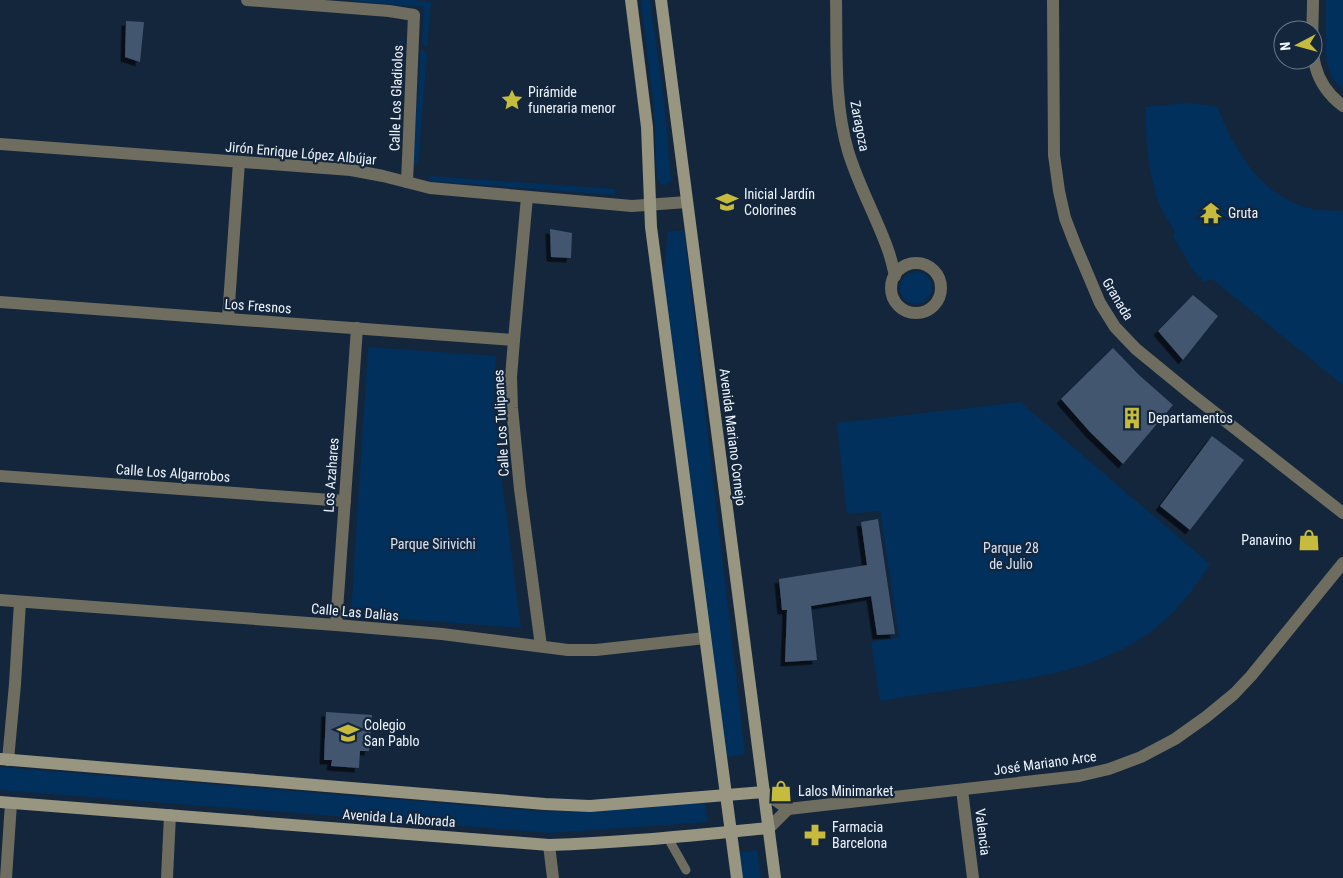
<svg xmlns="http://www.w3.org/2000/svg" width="1343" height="878" font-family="'Roboto Condensed',sans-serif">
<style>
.green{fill:#01305d}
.building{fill:#42576f;filter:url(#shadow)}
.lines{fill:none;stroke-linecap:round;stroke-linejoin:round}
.service{stroke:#6e6d5f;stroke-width:9}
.pedestrian{stroke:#6e6d5f;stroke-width:12}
.minor{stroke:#6e6d5f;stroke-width:12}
.secondary{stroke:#989680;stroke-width:12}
.labels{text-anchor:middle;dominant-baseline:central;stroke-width:4.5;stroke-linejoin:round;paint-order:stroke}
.poi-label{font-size:14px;fill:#eef5fe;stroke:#14263c;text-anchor:start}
.street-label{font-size:14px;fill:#eef5fe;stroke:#14263c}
.park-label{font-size:14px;fill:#d4e3f6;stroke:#14263c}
</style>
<defs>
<filter id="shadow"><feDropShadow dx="-4.5" dy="4.5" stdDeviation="0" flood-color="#0009"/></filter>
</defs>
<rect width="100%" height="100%" fill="#14263c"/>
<g class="green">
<polygon points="352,0 411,0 431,2 427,47 422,43 424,7 351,1"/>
<polygon points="641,0 650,0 665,110 671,180 666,185 662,185 657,179 654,107"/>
<path d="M1326 0H1343V89C1332 80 1328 69 1326 56Z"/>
<polygon points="397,41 404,41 399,95 393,94"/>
<polygon points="421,48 427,53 418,164 412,164"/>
<path d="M1186 103 1217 106C1234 149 1258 192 1305 207 1316 211 1331 210 1343 211V385L1212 279 1204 282 1191 267 1173 236 1175 232C1171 224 1165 216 1161 208 1148 176 1146 140 1145 107Z"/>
<polygon points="429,176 615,189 615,195 429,181"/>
<polygon points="684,230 745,754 724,758 663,281 668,232"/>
<circle cx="916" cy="288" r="16"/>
<polygon points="368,347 496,356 494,400 501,474 521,628 351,615"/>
<path d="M1020 402 1210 564C1197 584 1183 604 1165 620 1113 667 1041 677 974 687 942 691 911 696 880 701L871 642 899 637 880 511 847 514 837 423Z"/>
<polygon points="0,767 551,812 704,799 708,822 551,833 0,790"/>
<polygon points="757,850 761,878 740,878 737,853"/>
</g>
<g class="building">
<polygon points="126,21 144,22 140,62 125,57"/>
<polygon points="550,229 572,233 571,258 551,257"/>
<polygon points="1193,295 1218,316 1183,360 1158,331"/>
<polygon points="1113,348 1139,375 1173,405 1123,464 1090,432 1061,399"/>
<polygon points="1212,436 1244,460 1190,530 1160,506"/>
<polygon points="878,519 895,634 877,635 871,596 811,606 817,660 785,662 787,610 782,610 779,579 867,565 861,522"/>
<polygon points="326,712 372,715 369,751 360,751 359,768 331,766 332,760 324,760"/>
</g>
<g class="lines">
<polyline class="service" points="668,838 686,870"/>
<polyline class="pedestrian" points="228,318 239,162"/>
<g class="minor">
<polyline points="247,0 389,11 414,15 407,182"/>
<path d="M836 0C837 50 834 103 848 151 859 187 876 216 888 250 891 258 893 267 895 276"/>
<polyline points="1053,0 1054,155 1059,191 1065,218 1075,244 1100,303 1115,327 1136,349 1191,394 1343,513"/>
<path d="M1313 0C1313 43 1305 77 1343 106"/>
<polyline points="0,144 351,170 383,176 430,188 632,206 687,202"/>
<polyline points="527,197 514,340 511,377 512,408 520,489 541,646"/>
<circle cx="916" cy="288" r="25"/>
<polyline points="0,302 514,340"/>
<polyline points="0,476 345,501"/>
<polyline points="0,600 336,625 442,634 568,650 596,650 705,638"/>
<polyline points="336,625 357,328"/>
<polyline points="8,760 15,684 20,602"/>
<polyline points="962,790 973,878"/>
<polyline points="764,792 788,809 1079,776 1109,769 1141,757 1175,739 1206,717 1234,694 1251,676 1343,563"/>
<polyline points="769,828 788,809"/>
<polyline points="549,845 553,878"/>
<polyline points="6,878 11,803"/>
<polyline points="167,878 170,815"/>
</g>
<g class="secondary">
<polyline points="631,0 647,127 651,227 737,878"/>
<polyline points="661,0 775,878"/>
<polyline points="0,759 545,804 590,806 764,792"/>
<path d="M0 802 549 845C623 843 695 835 769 828"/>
</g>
</g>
<defs>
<g id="sight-bare" transform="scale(1.725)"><path d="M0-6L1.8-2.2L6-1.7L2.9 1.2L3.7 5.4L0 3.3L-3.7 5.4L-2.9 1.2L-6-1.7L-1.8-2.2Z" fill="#c6bb3c" stroke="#14263c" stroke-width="2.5" paint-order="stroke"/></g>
<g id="school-bare" transform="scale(1.725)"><path d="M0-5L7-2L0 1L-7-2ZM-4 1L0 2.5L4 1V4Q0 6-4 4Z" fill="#c6bb3c" stroke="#14263c" stroke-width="2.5" paint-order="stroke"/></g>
<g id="temple-bare" transform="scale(1.725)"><path d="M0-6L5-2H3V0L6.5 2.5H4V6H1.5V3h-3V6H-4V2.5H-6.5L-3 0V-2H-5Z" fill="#c6bb3c" stroke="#14263c" stroke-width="2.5" paint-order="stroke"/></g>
<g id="building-bare" transform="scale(1.725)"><path d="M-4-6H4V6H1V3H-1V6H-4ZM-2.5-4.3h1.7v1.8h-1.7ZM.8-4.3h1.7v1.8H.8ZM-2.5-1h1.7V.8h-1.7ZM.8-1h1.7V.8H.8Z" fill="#c6bb3c" stroke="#14263c" stroke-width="2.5" paint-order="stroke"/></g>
<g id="shop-bare" transform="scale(1.725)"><path d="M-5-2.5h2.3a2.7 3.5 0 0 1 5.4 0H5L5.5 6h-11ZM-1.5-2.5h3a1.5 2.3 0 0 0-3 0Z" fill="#c6bb3c" stroke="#14263c" stroke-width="2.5" paint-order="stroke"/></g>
<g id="pharmacy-bare" transform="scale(1.725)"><path d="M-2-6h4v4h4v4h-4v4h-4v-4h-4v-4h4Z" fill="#c6bb3c" stroke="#14263c" stroke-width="2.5" paint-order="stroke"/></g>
</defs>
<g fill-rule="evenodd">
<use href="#sight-bare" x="512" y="100"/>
<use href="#school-bare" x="727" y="202"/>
<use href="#temple-bare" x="1211" y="213"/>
<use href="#building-bare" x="1132" y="418"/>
<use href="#shop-bare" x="1309" y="540"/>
<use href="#school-bare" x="348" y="733"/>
<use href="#shop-bare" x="781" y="791"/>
<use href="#pharmacy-bare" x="815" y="835"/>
</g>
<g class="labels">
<g class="poi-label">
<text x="528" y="92">Pirámide<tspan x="528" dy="16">funeraria menor</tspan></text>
<text x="744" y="194">Inicial Jardín<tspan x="744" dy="16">Colorines</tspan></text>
<text x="1228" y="213">Gruta</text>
<text x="1148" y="418">Departamentos</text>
<text x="1292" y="540" text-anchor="end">Panavino</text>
<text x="364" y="725">Colegio<tspan x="364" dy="16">San Pablo</tspan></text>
<text x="798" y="791">Lalos Minimarket</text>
<text x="832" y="827">Farmacia<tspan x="832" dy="16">Barcelona</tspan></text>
</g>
<g class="street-label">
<text transform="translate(396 98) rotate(-88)">Calle Los Gladiolos</text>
<text transform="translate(860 126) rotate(79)">Zaragoza</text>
<text transform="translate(301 153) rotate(5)">Jirón Enrique López Albújar</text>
<text transform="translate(1118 299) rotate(59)">Granada</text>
<text transform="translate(258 306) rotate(4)">Los Fresnos</text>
<text transform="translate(501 423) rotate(-93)">Calle Los Tulipanes</text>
<text transform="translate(733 437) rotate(83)">Avenida Mariano Cornejo</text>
<text transform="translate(173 473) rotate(4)">Calle Los Algarrobos</text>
<text transform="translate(331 475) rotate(-86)">Los Azahares</text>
<text transform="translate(355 612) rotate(5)">Calle Las Dalias</text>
<text transform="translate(1045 763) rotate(-8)">José Mariano Arce</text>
<text transform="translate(399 818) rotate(4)">Avenida La Alborada</text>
<text transform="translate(983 832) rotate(83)">Valencia</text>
</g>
<g class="park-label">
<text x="433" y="544">Parque Sirivichi</text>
<text x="1011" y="548">Parque 28<tspan x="1011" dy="16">de Julio</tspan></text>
</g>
</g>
<g transform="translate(1298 45) rotate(264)"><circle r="24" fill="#14263c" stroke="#6b798a"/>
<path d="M0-4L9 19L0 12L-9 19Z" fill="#c6bb3c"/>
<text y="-8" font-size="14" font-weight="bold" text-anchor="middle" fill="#eef5fe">N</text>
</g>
</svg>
